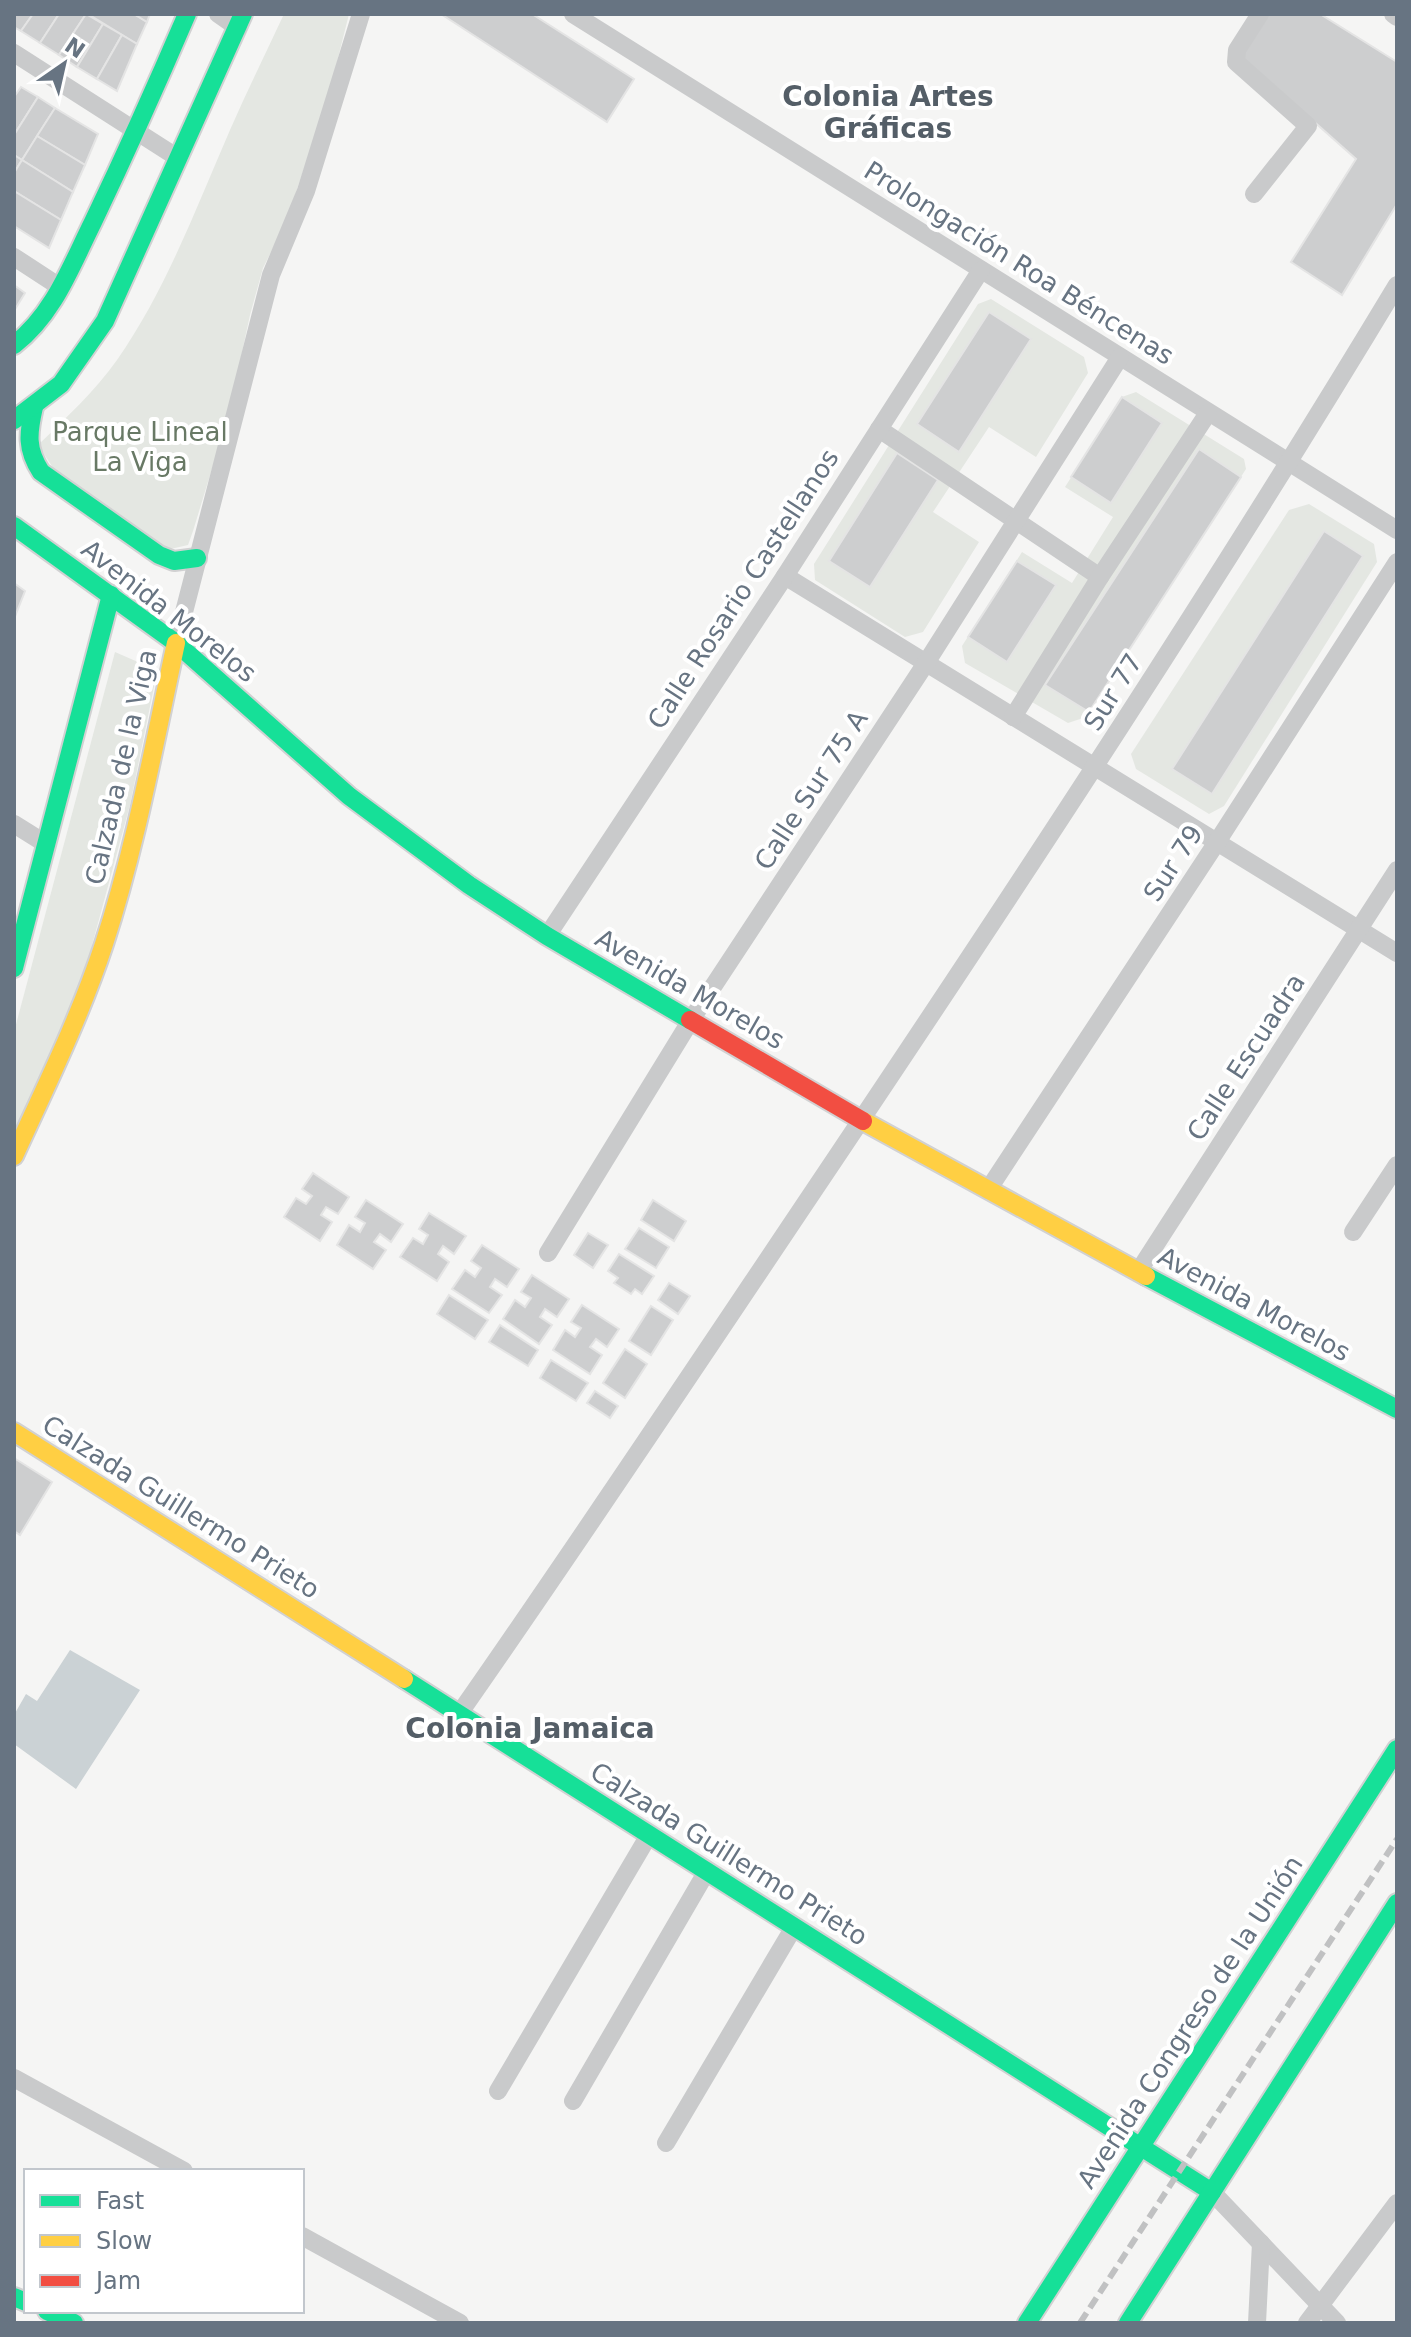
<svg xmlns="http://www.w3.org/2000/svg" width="1411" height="2337" font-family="'DejaVu Sans',sans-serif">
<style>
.green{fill:#e4e7e2}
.water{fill:#cbd2d5}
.building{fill:#cdcecf;stroke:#e4e4e4;stroke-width:2}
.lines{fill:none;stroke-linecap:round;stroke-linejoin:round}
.fast-casing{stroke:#d1d1d2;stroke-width:22}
.slow-casing{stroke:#d1d1d2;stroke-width:22}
.jam-casing{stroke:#d1d1d2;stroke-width:22}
.street{stroke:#c9cacb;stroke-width:18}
.fast{stroke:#16e098;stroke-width:18}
.slow{stroke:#ffcf43;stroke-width:18}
.jam{stroke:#f24e42;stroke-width:18}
.rail{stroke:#c0c1c2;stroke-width:6;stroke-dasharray:12 6;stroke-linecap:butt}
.labels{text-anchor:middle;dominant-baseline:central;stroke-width:8;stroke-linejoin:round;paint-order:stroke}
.street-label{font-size:26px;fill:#677482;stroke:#fff}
.park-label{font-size:26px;fill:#687965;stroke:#fff}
.neighbourhood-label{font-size:28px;font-weight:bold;fill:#545e67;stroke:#fff}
</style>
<rect width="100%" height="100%" fill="#f5f5f4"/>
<g class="green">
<path d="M284 14H349L329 94 286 222 263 268 250 315 229 413 193 531 188 545 166 550 63 483 38 445C65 419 95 391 117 360 166 290 196 208 230 130 247 91 266 53 284 14Z"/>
<polygon points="991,299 1084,357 1088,373 1036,457 989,427 933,512 979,542 923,632 905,637 815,580 814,564 978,304"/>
<polygon points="1136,392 1244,459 1246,469 1089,712 1083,718 1068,723 965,663 962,646 1022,552 1072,583 1113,517 1065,487 1122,397"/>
<polygon points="1309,504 1374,544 1377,562 1224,806 1209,814 1136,769 1131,754 1289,510"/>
<polygon points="115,652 154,669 156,677 130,805 78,997 14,1144 14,1032"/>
</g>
<polygon class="water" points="70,1650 140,1690 76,1789 14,1744 14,1715 26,1694 37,1701"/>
<g class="building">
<polygon points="14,14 33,14 21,31 14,27"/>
<polygon points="33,14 59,14 40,43 21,31"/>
<polygon points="59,14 86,14 59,55 40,43"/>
<polygon points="86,14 103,24 77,67 59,55"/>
<polygon points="88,14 134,14 147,22 137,44"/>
<polygon points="134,14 150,14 147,22"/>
<polygon points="441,14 532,14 634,79 607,122"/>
<polygon points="1267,14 1320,14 1397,62 1397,204 1342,295 1291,262 1356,159 1239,55"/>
<polygon points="103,24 122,35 97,79 77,67"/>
<polygon points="122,35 137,44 117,91 97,79"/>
<polygon points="21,87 38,97 14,135 14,97"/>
<polygon points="38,97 55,108 22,160 14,155 14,135"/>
<polygon points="55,108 98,134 85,165 37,136"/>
<polygon points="37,136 85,165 73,192 22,160"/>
<polygon points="14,155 22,160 14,173"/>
<polygon points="22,160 73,192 61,220 14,191 14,173"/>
<polygon points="14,191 61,220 49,248 14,226"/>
<polygon points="14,285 25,293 14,311"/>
<polygon points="989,312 1031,339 959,452 917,424"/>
<polygon points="1122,397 1162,423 1111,503 1071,477"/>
<polygon points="1199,449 1241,477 1089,712 1045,685"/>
<polygon points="897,453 938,480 870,587 829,561"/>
<polygon points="1324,531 1363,556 1212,794 1172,769"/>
<polygon points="1017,561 1056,585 1007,662 968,637"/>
<polygon points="14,583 25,591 14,619"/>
<polygon points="313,1173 349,1197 338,1214 326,1207 321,1215 332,1222 320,1241 284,1217 296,1198 306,1204 312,1196 302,1189"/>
<polygon points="366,1200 403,1224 391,1242 380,1234 374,1242 386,1250 373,1269 337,1245 349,1225 360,1232 365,1223 355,1217"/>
<polygon points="653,1200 686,1221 674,1241 641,1220"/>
<polygon points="429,1213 466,1236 454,1254 443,1246 438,1254 449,1262 437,1281 400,1257 413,1238 423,1244 428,1235 419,1229"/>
<polygon points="639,1228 669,1247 656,1268 625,1249"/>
<polygon points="588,1233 608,1245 593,1268 574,1255"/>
<polygon points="482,1245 519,1269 507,1287 495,1279 490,1287 502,1295 489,1313 452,1289 465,1270 475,1277 481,1268 471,1261"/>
<polygon points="619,1254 654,1276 642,1294 635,1289 631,1294 614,1283 618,1278 608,1271"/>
<polygon points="532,1275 569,1299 557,1317 545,1309 540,1317 552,1325 539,1344 503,1319 515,1300 525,1307 531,1298 521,1292"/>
<polygon points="669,1283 690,1296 678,1314 658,1300"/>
<polygon points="449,1295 488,1320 475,1339 437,1314"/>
<polygon points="582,1305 619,1329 607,1347 596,1339 590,1347 602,1355 590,1374 553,1350 565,1330 575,1337 581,1328 571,1322"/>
<polygon points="651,1306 673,1320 651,1355 629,1341"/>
<polygon points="500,1325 538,1350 528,1366 489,1342"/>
<polygon points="625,1349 647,1364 625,1398 603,1383"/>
<polygon points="551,1360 588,1383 576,1401 540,1378"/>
<polygon points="595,1391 618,1406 610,1418 587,1403"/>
<polygon points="14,1458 52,1482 20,1535 14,1531"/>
</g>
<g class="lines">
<g class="fast-casing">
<g id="fast">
<path d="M14 345C54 314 71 266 93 222 126 153 157 84 187 14"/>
<path d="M34 407C28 433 26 449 41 472L159 555 174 561 197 558"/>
<polyline points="14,420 61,384 105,321 243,14"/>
<polyline points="14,526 176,643 349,796 469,885 547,936 690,1020"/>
<polyline points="14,968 111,595"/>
<polyline points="1146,1276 1397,1409"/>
<polyline points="404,1679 1212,2192"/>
<polyline points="14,2297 26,2302"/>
<polyline points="47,2311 74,2323"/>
<polyline points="1027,2323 1397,1749"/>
<polyline points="1128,2323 1397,1903"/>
</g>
</g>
<g class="slow-casing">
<g id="slow">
<polyline points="863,1121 1146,1276"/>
<path d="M14 1156C46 1086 80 1017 104 944 136 846 154 744 176 643"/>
<polyline points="14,1432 404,1679"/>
</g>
</g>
<g class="jam-casing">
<polyline id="jam" points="690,1020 863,1121"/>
</g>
<g class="street">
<polyline points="218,14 238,28"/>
<polyline points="573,14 1397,530"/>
<polyline points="1393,14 1397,17"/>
<polyline points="14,53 178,158"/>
<polyline points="1254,194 1308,126 1236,62 1237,50 1260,14"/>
<polyline points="14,257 60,287"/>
<polyline points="879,429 1100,577"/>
<polyline points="785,576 1397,953"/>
<polyline points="176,643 271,275 306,191 361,14"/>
<polyline points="1013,717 1100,577 1208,413"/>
<polyline points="14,824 46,844"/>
<polyline points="547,936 785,576 981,270"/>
<polyline points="988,1190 1217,842 1397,562"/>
<polyline points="1353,1232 1397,1165"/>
<polyline points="548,1253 691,1020 926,663 1120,357"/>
<polyline points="1138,1272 1397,870"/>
<path d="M459 1714C587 1531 710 1345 835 1159 1028 871 1218 582 1397 285"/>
<polyline points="14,2078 184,2171"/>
<polyline points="498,2091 649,1835"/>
<polyline points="573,2101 707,1871"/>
<polyline points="666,2143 794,1927"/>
<polyline points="1212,2192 1337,2323"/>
<polyline points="302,2236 460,2323"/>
<polyline points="1257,2323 1261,2243"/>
<polyline points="1307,2323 1397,2203"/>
</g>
<use href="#fast" class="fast"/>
<use href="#slow" class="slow"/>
<use href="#jam" class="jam"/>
<polyline class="rail" points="1080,2323 1397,1839"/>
</g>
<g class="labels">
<g class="street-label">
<text transform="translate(1019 263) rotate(32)">Prolongación Roa Béncenas</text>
<text transform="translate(743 589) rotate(-57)">Calle Rosario Castellanos</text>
<text transform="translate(169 611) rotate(38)">Avenida Morelos</text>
<text transform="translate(1113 692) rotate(-58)">Sur 77</text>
<text transform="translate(121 767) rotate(-77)">Calzada de la Viga</text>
<text transform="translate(811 790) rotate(-57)">Calle Sur 75 A</text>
<text transform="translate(1173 863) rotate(-57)">Sur 79</text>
<text transform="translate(690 989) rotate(30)">Avenida Morelos</text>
<text transform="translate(1246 1057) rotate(-57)">Calle Escuadra</text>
<text transform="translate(1254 1304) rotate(28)">Avenida Morelos</text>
<text transform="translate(181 1507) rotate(32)">Calzada Guillermo Prieto</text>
<text transform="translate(729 1854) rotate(32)">Calzada Guillermo Prieto</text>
<text transform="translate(1190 2022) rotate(-57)">Avenida Congreso de la Unión</text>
</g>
<g class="park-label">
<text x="140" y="432">Parque Lineal<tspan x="140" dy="30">La Viga</tspan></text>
</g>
<g class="neighbourhood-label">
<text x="888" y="96">Colonia Artes<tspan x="888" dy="32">Gráficas</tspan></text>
<text x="530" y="1728">Colonia Jamaica</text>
</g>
</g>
<rect width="1411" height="2337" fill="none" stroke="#677482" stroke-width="32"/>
<rect x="24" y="2169" width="280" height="144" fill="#ffffff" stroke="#c2c7cd" stroke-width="2"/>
<rect x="40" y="2195" width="40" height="12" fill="#16e098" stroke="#c2c7cd" stroke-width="2"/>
<text x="96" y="2209" font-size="24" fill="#677482">Fast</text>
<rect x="40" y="2235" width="40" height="12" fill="#ffcf43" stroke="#c2c7cd" stroke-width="2"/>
<text x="96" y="2249" font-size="24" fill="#677482">Slow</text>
<rect x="40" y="2275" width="40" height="12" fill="#f24e42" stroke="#c2c7cd" stroke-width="2"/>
<text x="96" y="2289" font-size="24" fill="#677482">Jam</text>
<g transform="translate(64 64) rotate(34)" stroke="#ffffff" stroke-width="6" paint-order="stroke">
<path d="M0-6L14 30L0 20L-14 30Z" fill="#677482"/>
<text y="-12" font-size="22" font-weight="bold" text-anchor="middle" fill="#677482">N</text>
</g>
</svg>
